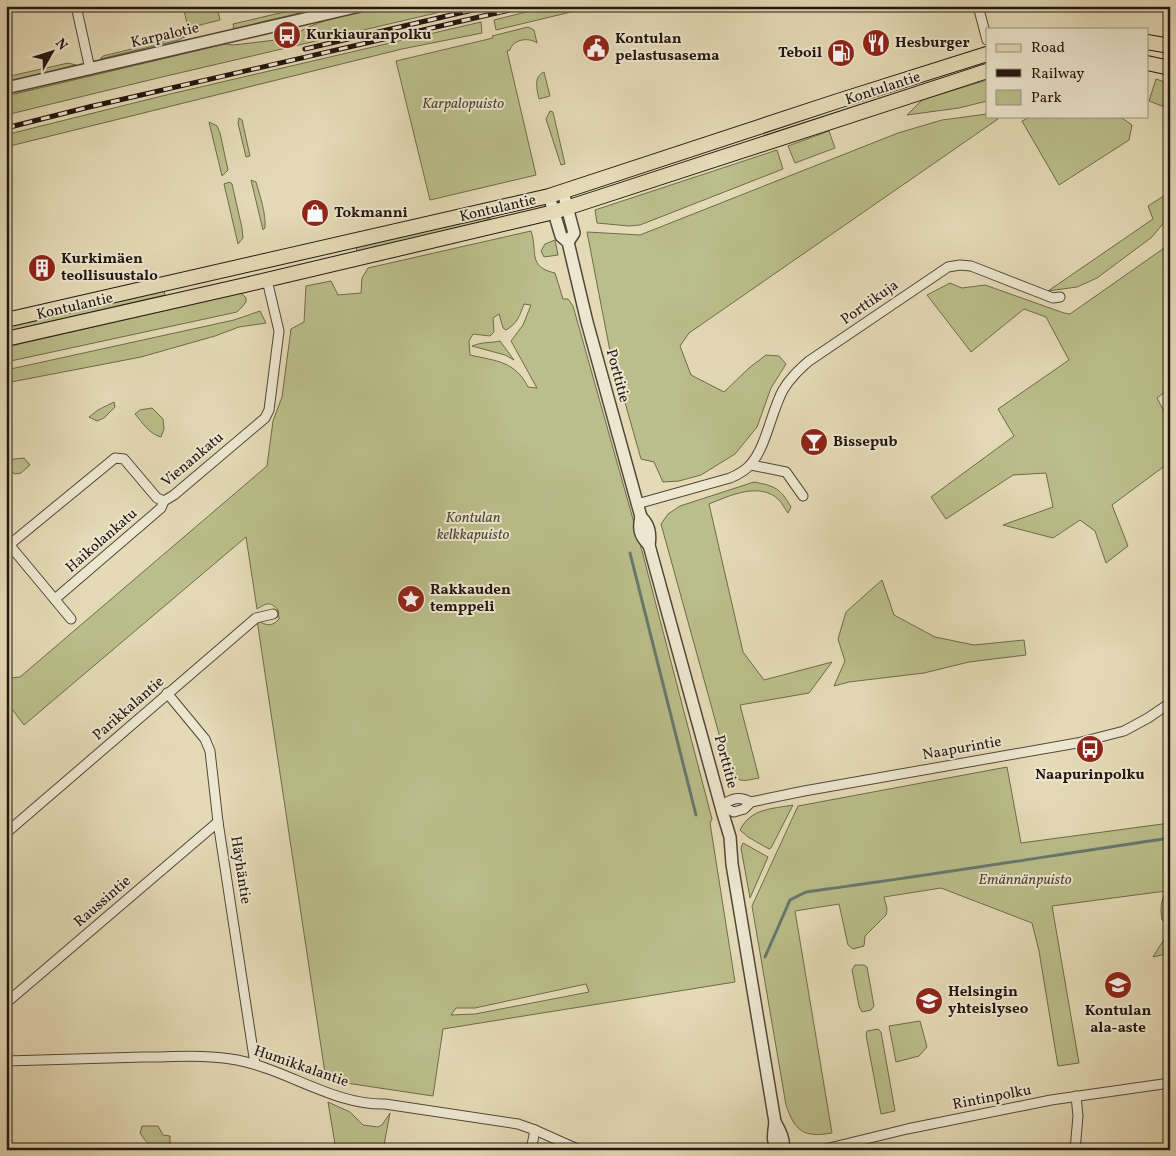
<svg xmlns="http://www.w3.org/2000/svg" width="1176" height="1156" font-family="Vollkorn,serif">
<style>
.green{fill:#babe8a;stroke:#6e6a4c;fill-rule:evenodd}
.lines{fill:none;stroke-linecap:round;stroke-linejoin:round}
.stream{stroke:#677870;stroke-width:3}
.minor-casing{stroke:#524739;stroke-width:11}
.tertiary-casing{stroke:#524739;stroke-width:14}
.primary-casing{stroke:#22160f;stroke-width:16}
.minor{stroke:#ede7d0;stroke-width:9}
.tertiary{stroke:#ede7d0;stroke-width:11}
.primary{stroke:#e4dab6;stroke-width:14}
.rail-casing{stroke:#22160f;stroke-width:5}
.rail{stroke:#ede7d0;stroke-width:3;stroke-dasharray:9;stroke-linecap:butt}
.labels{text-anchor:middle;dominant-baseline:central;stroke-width:4;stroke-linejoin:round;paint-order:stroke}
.poi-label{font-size:15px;font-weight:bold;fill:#22160f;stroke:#ede7d0;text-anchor:start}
.street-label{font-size:15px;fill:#22160f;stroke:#ede7d0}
.park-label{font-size:15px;font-style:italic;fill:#504834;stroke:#ede7d0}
</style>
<rect width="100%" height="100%" fill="#e4dab6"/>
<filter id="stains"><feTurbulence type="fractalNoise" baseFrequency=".004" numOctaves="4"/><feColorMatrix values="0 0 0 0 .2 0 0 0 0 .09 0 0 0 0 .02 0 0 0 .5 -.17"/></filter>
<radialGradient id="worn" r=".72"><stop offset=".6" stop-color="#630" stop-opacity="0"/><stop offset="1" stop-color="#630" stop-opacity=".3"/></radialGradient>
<g class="green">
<polygon points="183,6 217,6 220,20 188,28"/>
<polygon points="310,6 331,6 234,29 233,24"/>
<path d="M390 6H466L162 77 6 115V96L225 44 234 45 292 38C310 19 364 12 390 6Z"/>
<polygon points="550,6 596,6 496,30 494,20"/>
<polygon points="481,22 482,33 402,49 6,147 6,135 17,132 170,94"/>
<path d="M528 27 534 30 537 43C529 37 513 39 510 50L507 51 536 175 430 200 396 61 493 38 492 36Z"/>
<polygon points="188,35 179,40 100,59 103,56"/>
<polygon points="68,63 76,65 6,82 6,77"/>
<path d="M544 72 550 96 539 99C537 89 533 77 544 72Z"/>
<polygon points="1156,79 1170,84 1170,109 1149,101"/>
<polygon points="987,80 987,101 959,108 907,115 922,100"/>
<polygon points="550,111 553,112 565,164 561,165 546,119"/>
<polygon points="987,114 987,116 993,116 998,119 689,333 680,346 691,375 724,392 749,368 766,355 779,356 786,364 771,388 757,427 735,454 701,475 679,481 663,482 654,462 641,459 609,346 587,232 640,235 898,133 942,120"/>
<polygon points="1032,116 1119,116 1132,125 1129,140 1059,185 1022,121"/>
<polygon points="239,118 242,120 250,156 246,157 238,123"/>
<polygon points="209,122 217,126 220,133 228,170 222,176"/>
<polygon points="829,131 835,148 795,163 788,146"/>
<polygon points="777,150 783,169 640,225 629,226 597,223 595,210"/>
<path d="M251 180 256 182C260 196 266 213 265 228L263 230Z"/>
<polygon points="230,182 232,184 242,228 243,238 238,244 224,184"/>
<polygon points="1170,192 1170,215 1152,237 1097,278 1077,287 1048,291 1153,219 1148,206"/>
<polygon points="524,209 494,216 478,224 357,252 356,245"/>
<path d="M531 231C538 251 527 267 555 273L563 299H568L573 306 642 551 712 819 710 823 735 982 443 1029 433 1096 326 1080 257 620C266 626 272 627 279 619L278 610C270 601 267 603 257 609L246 537 24 725 6 701V673L10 678 20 677 267 466 273 421 282 397 291 329 304 322 306 286 331 281 338 295 361 293 362 278 368 268ZM524 304 531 305 523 325 511 341 537 388 528 387C515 361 496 361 470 355L469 341 473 334 490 336 494 332 493 318 499 314 503 328 506 330C517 324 520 315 524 304ZM586 984 589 992 475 1014 451 1015 456 1008H475Z"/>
<polygon points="555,240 558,255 544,257 541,251 545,244"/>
<polygon points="1170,244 1170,388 1157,398 1170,423 1170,462 1112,505 1128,546 1106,563 1095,531 1080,520 1053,538 1003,525 1053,507 1046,473 1013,475 946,519 931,497 1014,436 998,409 1069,360 1046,317 1024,309 971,352 927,295 950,283 962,288 985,285 1064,313 1070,314"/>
<polygon points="164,290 165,295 6,332 6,327"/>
<polygon points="241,293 246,298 246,302 242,307 237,312 6,362 6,347"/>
<polygon points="260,311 266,323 239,327 215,336 141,357 6,383 6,370 234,320"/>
<path d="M500 341 514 360 505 355 472 346C481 342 491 343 500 341Z"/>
<polygon points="114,402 115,407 104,418 97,421 89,417 98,410"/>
<path d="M152 408 163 419 164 429 161 437C149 434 142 422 135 414L140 410Z"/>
<polygon points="24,458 30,465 21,473 15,474 6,469 6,460"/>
<path d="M754 482C775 486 780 488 791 507L788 513C785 509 782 503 779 500 760 481 729 496 709 504L743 652 764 680 832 662 809 693 740 705 759 778C742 781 741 784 729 770L661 524 668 514 680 506Z"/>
<polygon points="882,580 894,615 935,637 974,645 1024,640 1026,655 969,662 924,673 849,682 834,686 845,661 838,639 846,612"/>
<path d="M1007 767 1021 843 1170 823V923L1162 920C1160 908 1161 901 1166 891L1052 906 1079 1063 1058 1066 1039 951 1032 923 941 888 884 897 887 909 886 915 865 936 864 946 853 949 848 945 839 904 795 911 832 1133C803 1138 795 1131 786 1105L752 906 798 806Z"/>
<path d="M793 805 771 848 769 849 748 837 740 830C751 808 772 809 793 805Z"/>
<polygon points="743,843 768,857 750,898 741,848"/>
<polygon points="1166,936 1170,936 1170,953 1153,957"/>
<polygon points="855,965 864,965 867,967 874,1006 871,1010 862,1012 859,1006 852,970"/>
<polygon points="920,1021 927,1047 919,1056 896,1062 889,1026"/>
<polygon points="878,1029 881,1032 895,1111 881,1114 866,1035 867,1031"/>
<polygon points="328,1102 350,1112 363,1125 378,1127 382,1125 390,1113 383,1150 336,1150"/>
<path d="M142 1126H158L163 1135 170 1136V1146C152 1147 150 1148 140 1133Z"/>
</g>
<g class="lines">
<g class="stream">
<polyline points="630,553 696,815"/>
<path d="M765 957 790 900 806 892C927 876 1048 856 1170 838"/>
</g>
<g class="minor-casing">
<g id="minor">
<polyline points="76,6 90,69"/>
<polyline points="978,6 987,40"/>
<polyline points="751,465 786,472 803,496"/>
<path d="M637 504 730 478C737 475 745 471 750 465 766 448 771 412 783 390 790 378 799 370 809 361L948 267 960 265 971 266 1053 298 1060 297"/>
<polyline points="7,542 71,619"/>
<polyline points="9,545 115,458 124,459 157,498 164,501 174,495 265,418 269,410 279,331 267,280"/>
<polyline points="55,599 161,508 164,501"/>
<polyline points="167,693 205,739 210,751 218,822 255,1064"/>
<path d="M751 802C739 796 732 798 721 806L734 812 744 809 751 802 804 791 1077 743 1124 731 1148 718 1170 703"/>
<polyline points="6,833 256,618 273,614"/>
<polyline points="6,1003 218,822"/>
<path d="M6 1061C52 1060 97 1058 143 1057 173 1057 207 1054 237 1060 288 1070 333 1105 385 1104L518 1124 535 1130 580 1150"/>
<polyline points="531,1150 535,1130"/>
<polyline points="821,1150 907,1129 1051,1100 1170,1083"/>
<polyline points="1075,1150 1078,1116 1076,1096"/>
</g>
</g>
<g class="tertiary-casing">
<g id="tertiary">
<polyline points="6,88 360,6"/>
<polyline points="563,192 574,233 568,242"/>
<path d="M549 196 561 236 568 242 587 322 641 517C638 529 640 536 649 545"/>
<path d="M641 517C649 525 651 533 649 545L723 814 730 837 732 864 775 1122C774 1132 771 1142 778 1150"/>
<path d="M775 1122C780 1131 785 1140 783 1150"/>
</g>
</g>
<g class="primary-casing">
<g id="primary">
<polyline points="1147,42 1170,46"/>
<polyline points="1147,63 1170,68"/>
<polyline points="6,320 549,196 841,100 987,54"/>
<polyline points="6,339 245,285 554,212 987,71"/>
</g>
</g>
<use href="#minor" class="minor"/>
<use href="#tertiary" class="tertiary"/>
<use href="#primary" class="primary"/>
<g class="rail-casing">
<g id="rail">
<polyline points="305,49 490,6"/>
<polyline points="6,128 89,107 527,6"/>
</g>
</g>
<use href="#rail" class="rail"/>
</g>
<defs>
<g id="bus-disc" transform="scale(1.4375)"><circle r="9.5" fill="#8f2418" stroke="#ede7d0"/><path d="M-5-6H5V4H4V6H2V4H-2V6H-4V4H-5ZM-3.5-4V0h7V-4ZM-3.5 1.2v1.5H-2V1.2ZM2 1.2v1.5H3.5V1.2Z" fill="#fff"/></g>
<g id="restaurant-disc" transform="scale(1.4375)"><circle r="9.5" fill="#8f2418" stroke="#ede7d0"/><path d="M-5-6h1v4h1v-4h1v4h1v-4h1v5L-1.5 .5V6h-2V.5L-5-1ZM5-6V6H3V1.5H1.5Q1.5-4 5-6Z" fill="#fff"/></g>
<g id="civic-disc" transform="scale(1.4375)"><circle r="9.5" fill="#8f2418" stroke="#ede7d0"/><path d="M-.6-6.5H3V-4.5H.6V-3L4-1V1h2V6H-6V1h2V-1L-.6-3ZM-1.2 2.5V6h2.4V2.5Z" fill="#fff"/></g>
<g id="fuel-disc" transform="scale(1.4375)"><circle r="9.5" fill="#8f2418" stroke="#ede7d0"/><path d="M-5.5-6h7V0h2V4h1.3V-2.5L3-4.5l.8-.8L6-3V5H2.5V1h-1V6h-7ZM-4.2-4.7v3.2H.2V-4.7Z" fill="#fff"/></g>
<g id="shop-disc" transform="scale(1.4375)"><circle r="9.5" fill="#8f2418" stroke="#ede7d0"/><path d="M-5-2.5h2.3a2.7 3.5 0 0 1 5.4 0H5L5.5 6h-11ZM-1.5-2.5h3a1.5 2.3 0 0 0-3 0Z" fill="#fff"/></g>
<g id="building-disc" transform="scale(1.4375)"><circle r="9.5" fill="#8f2418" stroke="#ede7d0"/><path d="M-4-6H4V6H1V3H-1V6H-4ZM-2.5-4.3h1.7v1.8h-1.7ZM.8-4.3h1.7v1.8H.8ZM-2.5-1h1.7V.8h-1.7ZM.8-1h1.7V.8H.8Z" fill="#fff"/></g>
<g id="bar-disc" transform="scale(1.4375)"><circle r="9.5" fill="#8f2418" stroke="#ede7d0"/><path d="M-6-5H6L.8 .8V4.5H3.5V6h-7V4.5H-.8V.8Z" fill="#fff"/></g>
<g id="sight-disc" transform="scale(1.4375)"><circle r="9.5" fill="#8f2418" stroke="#ede7d0"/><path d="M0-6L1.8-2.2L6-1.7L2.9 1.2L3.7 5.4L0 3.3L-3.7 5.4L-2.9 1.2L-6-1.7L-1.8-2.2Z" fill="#fff"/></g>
<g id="school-disc" transform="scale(1.4375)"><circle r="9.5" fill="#8f2418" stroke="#ede7d0"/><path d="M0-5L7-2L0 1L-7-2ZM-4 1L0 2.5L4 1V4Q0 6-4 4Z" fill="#fff"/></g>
</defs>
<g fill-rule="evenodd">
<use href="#bus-disc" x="287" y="35"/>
<use href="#restaurant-disc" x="876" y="43"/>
<use href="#civic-disc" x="596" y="48"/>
<use href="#fuel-disc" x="841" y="53"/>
<use href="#shop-disc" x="315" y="213"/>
<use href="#building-disc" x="42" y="268"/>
<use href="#bar-disc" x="814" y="442"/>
<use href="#sight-disc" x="411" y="599"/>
<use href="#bus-disc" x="1090" y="749"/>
<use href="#school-disc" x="1118" y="985"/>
<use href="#school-disc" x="929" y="1001"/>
</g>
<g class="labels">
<g class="poi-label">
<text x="306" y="35">Kurkiauranpolku</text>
<text x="615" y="39">Kontulan<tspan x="615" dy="17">pelastusasema</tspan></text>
<text x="895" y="43">Hesburger</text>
<text x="822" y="53" text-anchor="end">Teboil</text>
<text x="334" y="213">Tokmanni</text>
<text x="61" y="259">Kurkimäen<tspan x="61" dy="17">teollisuustalo</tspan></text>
<text x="833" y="442">Bissepub</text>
<text x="430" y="590">Rakkauden<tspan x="430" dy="17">temppeli</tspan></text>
<text x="1090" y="775" text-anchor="middle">Naapurinpolku</text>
<text x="948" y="992">Helsingin<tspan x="948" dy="17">yhteislyseo</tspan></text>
<text x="1118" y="1011" text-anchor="middle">Kontulan<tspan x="1118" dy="17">ala-aste</tspan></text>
</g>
<g class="street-label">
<text transform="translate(165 36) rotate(-13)">Karpalotie</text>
<text transform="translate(883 89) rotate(-18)">Kontulantie</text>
<text transform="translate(498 209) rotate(-13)">Kontulantie</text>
<text transform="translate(870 303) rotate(-35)">Porttikuja</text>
<text transform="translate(75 307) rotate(-13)">Kontulantie</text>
<text transform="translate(617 376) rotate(75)">Porttitie</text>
<text transform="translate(193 460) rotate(-40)">Vienankatu</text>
<text transform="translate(102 541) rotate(-41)">Haikolankatu</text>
<text transform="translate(129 709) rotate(-41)">Parikkalantie</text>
<text transform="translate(962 749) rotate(-10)">Naapurintie</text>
<text transform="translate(725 762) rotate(75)">Porttitie</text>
<text transform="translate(240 870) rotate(81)">Häyhäntie</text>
<text transform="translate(103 902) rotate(-41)">Raussintie</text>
<text transform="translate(301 1067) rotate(19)">Humikkalantie</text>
<text transform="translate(992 1098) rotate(-11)">Rintinpolku</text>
</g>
<g class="park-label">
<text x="463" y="104">Karpalopuisto</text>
<text x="473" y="518">Kontulan<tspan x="473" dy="17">kelkkapuisto</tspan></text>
<text x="1025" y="880">Emännänpuisto</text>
</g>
</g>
<rect width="1176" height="1156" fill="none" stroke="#e4dab6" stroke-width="25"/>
<rect x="8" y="8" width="1161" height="1141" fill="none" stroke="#22160f" stroke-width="2.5"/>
<rect x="12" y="12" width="1151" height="1131" fill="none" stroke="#22160f"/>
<rect x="986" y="28" width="162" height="90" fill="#ede7d0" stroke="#9c9383"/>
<rect x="996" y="44" width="25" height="8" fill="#e4dab6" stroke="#9c9383"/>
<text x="1031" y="52" font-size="15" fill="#22160f">Road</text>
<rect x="996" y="69" width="25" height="8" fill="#22160f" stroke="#9c9383"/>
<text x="1031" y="78" font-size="15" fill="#22160f">Railway</text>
<rect x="996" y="90" width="25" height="15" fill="#babe8a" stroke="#9c9383"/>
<text x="1031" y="102" font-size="15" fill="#22160f">Park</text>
<g transform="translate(52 52) rotate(51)" stroke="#ede7d0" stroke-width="4" paint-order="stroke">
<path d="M0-4L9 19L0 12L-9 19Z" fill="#22160f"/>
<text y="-8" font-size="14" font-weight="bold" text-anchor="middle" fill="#22160f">N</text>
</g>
<rect width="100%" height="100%" filter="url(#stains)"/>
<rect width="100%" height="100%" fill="url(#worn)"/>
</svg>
